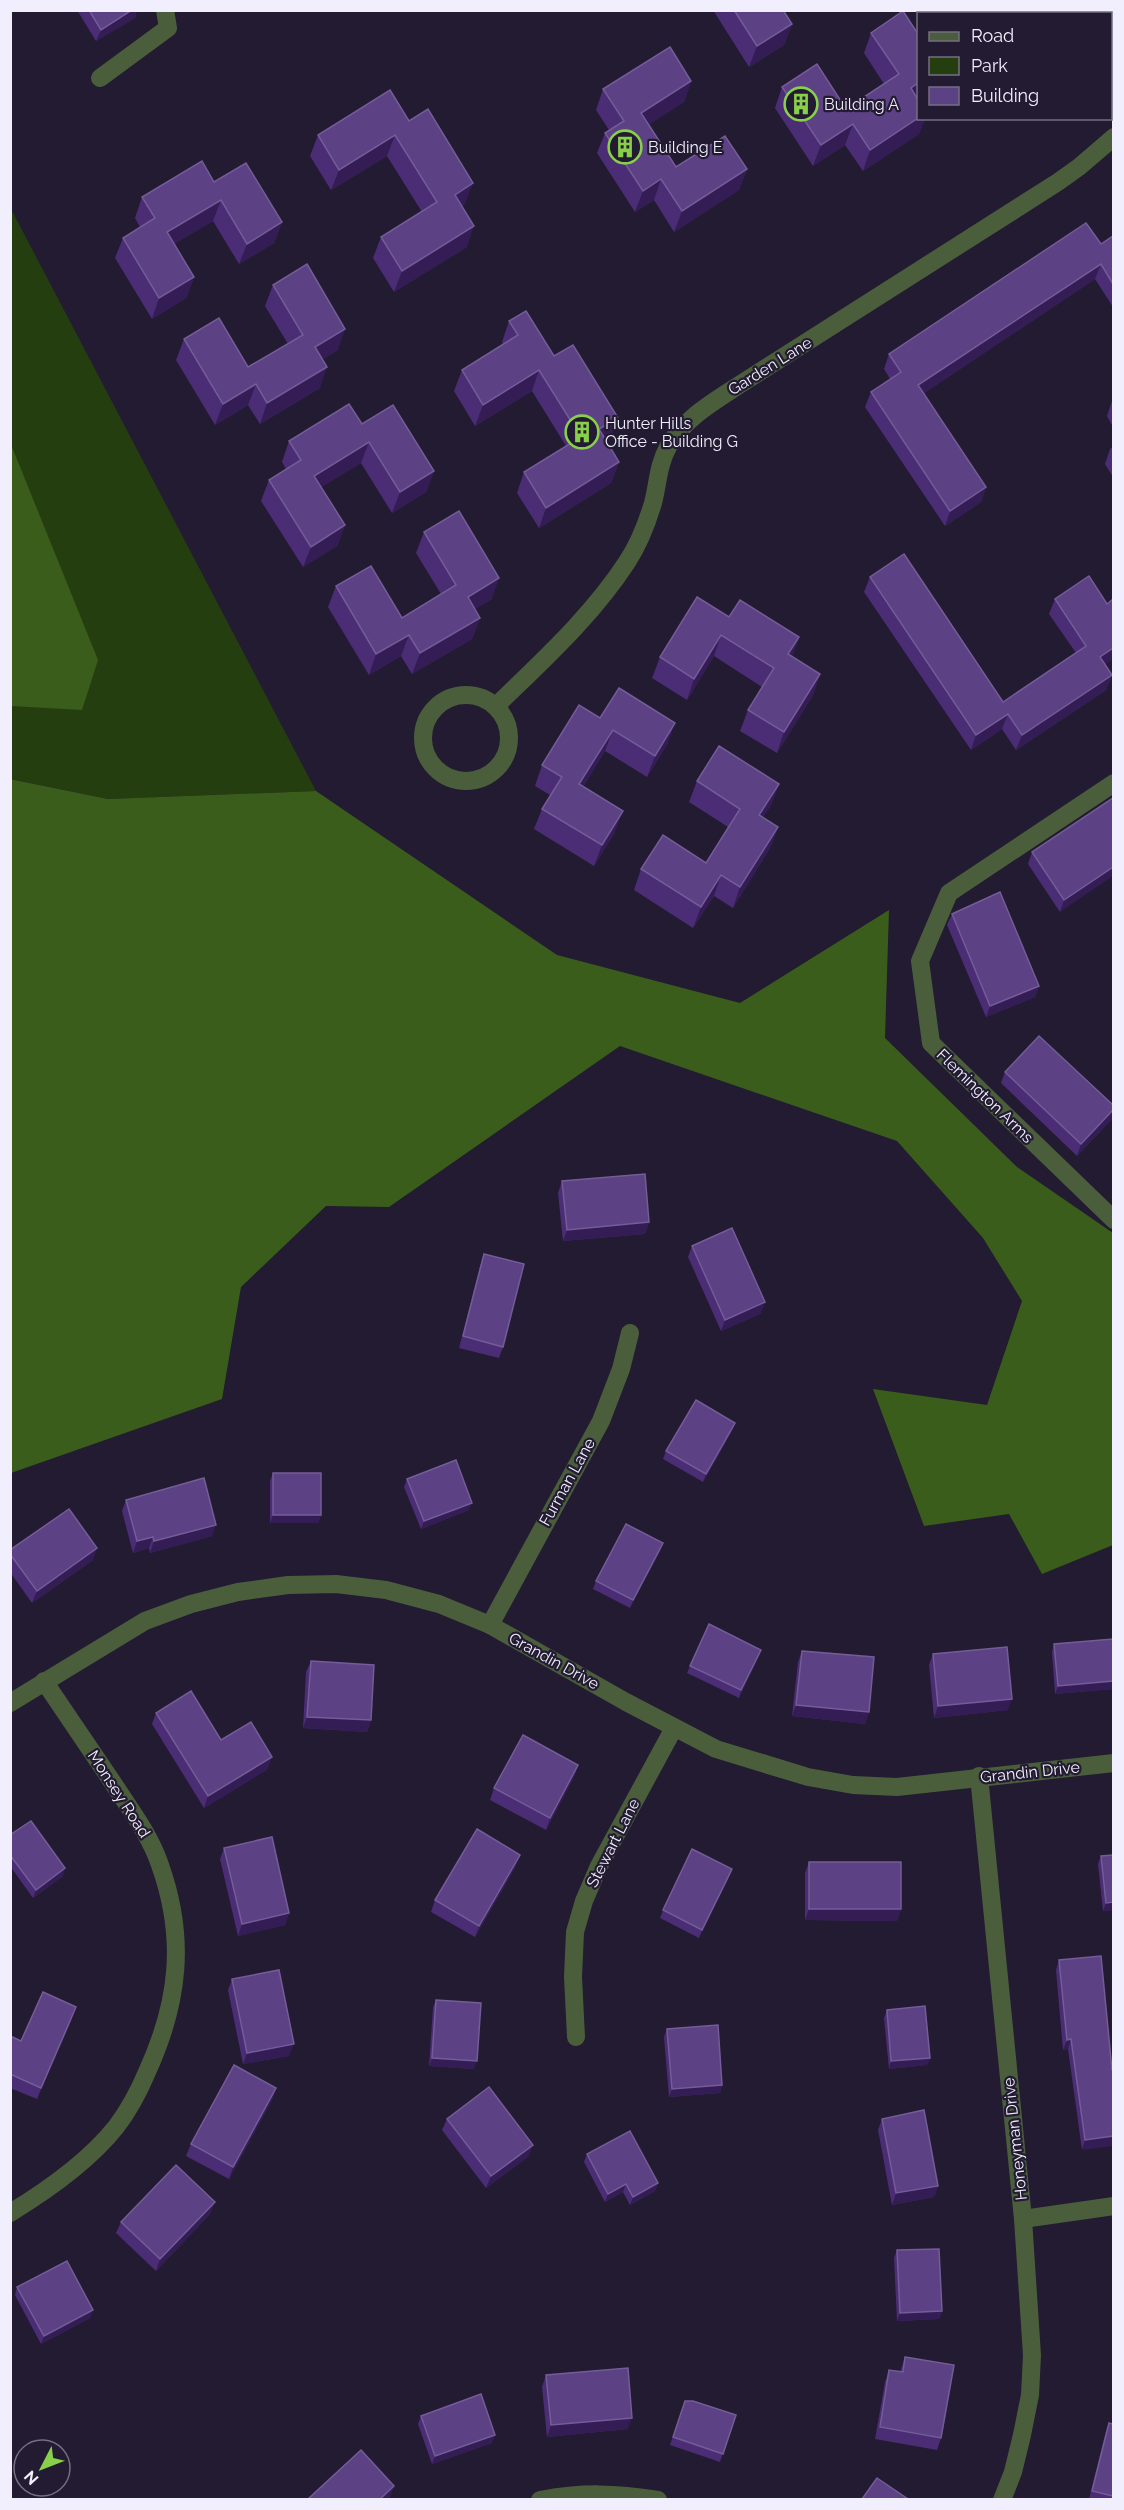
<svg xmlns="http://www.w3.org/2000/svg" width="1124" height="2510" font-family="Raleway,sans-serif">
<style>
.green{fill:#253e10}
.forest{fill:#3a5d1b}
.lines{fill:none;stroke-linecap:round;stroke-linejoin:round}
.minor{stroke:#4a5e3c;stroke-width:18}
.wall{fill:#4b2d76}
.shaded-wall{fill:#331d54}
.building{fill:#5c4185;stroke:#745c98;stroke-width:1.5}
.labels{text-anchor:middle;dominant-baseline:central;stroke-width:4.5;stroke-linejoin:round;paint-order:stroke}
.poi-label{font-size:16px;fill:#f1eefd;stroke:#221b31;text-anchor:start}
.street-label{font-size:16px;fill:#f1eefd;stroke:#221b31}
</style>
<rect width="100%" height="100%" fill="#221b31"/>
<polygon class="green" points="10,207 316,791 108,799 11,779"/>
<g class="forest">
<polygon points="10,442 98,660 82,710 11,706"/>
<polygon points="10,779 108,799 316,791 557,955 740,1003 889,910 885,1038 1017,1167 1113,1233 1113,1545 1042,1574 1009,1514 924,1526 873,1389 987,1405 1022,1301 983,1238 897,1141 620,1046 389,1207 326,1206 241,1287 222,1399 11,1473"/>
</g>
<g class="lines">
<g class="minor">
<polyline points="100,78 168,28 165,10"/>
<circle cx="466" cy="738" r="43"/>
<path d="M496 706C542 661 592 616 627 562 639 544 647 523 653 503 658 484 658 465 668 447 683 420 711 403 736 387L1058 182 1079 167 1114 137"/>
<polyline points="1114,783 949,893 920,961 931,1043 1114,1220"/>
<polyline points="490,1625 601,1421 621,1369 630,1333"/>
<polyline points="10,1703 145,1621 191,1604 238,1592 288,1585 336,1584 386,1590 439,1604 490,1625 626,1702 716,1749 808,1777 853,1785 897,1787 1114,1763"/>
<polyline points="979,1776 1023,2219 1032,2355 1030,2395 1022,2435 1013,2472 1002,2500"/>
<polyline points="576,2037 573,1977 575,1932 584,1901 599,1866 674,1728"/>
<path d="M10 2213C48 2190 88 2162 116 2127 129 2110 139 2091 147 2072 179 2002 186 1938 160 1865 150 1835 130 1809 113 1783 90 1749 67 1715 44 1681"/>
<polyline points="1023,2219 1114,2206"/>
<path d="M540 2500C582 2492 616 2493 658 2500"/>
</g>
</g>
<g class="wall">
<polygon points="77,10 137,10 135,18 96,41"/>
<polygon points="713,10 783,10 792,24 784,45 749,67"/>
<polygon points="871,33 918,100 918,118 925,118 919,134 863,171 845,145 813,166 775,108 782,87 846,109 884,84 864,53"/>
<polygon points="691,81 684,102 649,124 676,167 747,169 739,190 674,232 654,200 635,212 597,153 605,133 609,130 596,110 603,89"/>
<polygon points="409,121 465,204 462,206 467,247 394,292 373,258 381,237 422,212 387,156 331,190 310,156 318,135"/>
<polygon points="214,182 282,222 274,243 239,264 213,221 174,244 194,277 186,298 152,319 115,258 123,238 140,227 135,218 142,197"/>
<polygon points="1113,236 1113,307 1095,279 924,393 986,487 981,502 945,526 865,407 871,392 890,379 884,369 889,354 1101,244"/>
<polygon points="273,285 338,350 323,359 320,388 260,424 248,405 215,425 176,360 184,339 248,367 288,344 265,306"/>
<polygon points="509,321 554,356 618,418 610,439 606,441 619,462 611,483 539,528 517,493 524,472 566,446 532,391 475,426 454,391 462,370 503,344 502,342"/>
<polygon points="1113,400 1113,427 1107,416 1112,401"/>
<polygon points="362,424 434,471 426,492 392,513 361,463 321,487 345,525 337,546 303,567 261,501 269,480 286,469 282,462 289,441"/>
<polygon points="1113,447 1113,477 1105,464 1110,449"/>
<polygon points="424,532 492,599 475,609 480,618 472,639 412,674 401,656 369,675 328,607 336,586 402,618 441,594 416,553"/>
<polygon points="870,577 1003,702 1076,653 1049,614 1055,599 1112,675 1106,690 1016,750 1002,729 971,750 864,592"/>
<polygon points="729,617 799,637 792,657 820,674 813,695 777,753 740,731 748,710 762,687 714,656 687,700 652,678 660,657"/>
<polygon points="600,718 668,743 647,777 605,751 583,787 615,832 594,866 534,829 542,809 550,795 535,786 542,765"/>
<polygon points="697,781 779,784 771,805 763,817 778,827 770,848 733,908 714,896 693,928 634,890 641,869 706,863 728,827 689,802"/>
<polygon points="1113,798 1060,912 1028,864 1032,852"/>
<polygon points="952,914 1039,986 1035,997 986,1017 947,925"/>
<polygon points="1005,1072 1112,1119 1077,1156 1001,1083"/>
<polygon points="562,1181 649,1222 645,1234 563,1241 558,1193"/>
<polygon points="692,1246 765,1302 760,1314 721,1331 688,1257"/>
<polygon points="484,1254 503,1347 499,1358 459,1348 480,1266"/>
<polygon points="735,1423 732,1431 703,1482 663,1459 666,1451"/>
<polygon points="273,1473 321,1515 318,1523 270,1523 270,1481"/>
<polygon points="407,1479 469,1510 421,1529 404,1487"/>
<polygon points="126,1500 212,1536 150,1553 149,1548 133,1553 122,1511"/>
<polygon points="10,1550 93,1560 32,1603 10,1572"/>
<polygon points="660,1551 630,1608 593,1589 596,1581"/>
<polygon points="1113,1639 1113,1689 1055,1694 1052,1652 1054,1644"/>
<polygon points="802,1651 869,1712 865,1724 792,1716 798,1662"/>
<polygon points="933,1654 1008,1710 934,1718 929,1665"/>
<polygon points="758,1657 739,1698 687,1673 690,1666"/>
<polygon points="311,1661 371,1720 367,1732 303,1728 306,1672"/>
<polygon points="156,1713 221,1740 268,1769 204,1808 152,1724"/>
<polygon points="578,1765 574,1777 546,1830 490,1800 494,1788"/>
<polygon points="10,1835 63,1876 33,1898 10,1866"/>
<polygon points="224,1848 289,1913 285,1925 238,1936 220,1859"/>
<polygon points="1113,1855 1113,1910 1103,1911 1098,1864 1101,1856"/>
<polygon points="809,1862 901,1909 897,1921 805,1920 805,1873"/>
<polygon points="516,1866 475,1937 431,1912 435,1900"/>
<polygon points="732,1869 729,1877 699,1938 660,1918 663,1910"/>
<polygon points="1059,1960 1112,2070 1082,2150 1068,2049 1063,2050 1056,1970"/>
<polygon points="232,1979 289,2056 243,2064 228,1990"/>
<polygon points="436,2000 474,2069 429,2066 433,2007"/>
<polygon points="887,2010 930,2058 927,2065 889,2069 884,2018"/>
<polygon points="72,2019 37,2099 10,2088 10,2036 21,2041"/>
<polygon points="667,2029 722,2085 720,2093 669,2097 664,2037"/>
<polygon points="276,2088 272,2100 229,2179 186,2156 191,2144"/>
<polygon points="447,2119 529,2156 486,2188 442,2130"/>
<polygon points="882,2119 938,2186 934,2197 892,2205 878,2130"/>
<polygon points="587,2154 658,2183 655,2191 630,2205 623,2192 605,2202 584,2162"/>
<polygon points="210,2214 156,2271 116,2233 121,2222"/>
<polygon points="897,2250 942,2311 939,2319 897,2321 894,2258"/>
<polygon points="17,2287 90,2318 41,2344 15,2295"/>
<polygon points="905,2357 941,2438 937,2450 875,2439 885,2382 889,2370 900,2372"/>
<polygon points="546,2375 628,2429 547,2437 542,2387"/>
<polygon points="685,2401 736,2415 720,2462 670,2445"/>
<polygon points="421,2416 492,2443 432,2464 418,2424"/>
<polygon points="1109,2423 1113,2424 1113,2499 1089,2499 1106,2431"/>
</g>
<g class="shaded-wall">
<polygon points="132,10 137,10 135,18 96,41 101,30"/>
<polygon points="792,24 784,45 749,67 757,46"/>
<polygon points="691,81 684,102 634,134 641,113"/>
<polygon points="918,83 918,99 903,109 911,88"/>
<polygon points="918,118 925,118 919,134 863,171 870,150"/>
<polygon points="853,124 845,145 813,166 821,145"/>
<polygon points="395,135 387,156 331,190 339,170"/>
<polygon points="747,169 739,190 674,232 682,211"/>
<polygon points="661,179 654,200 635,212 643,191"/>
<polygon points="473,183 465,204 447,216 455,195"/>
<polygon points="221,200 213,221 160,253 167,232"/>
<polygon points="282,222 274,243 239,264 247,244"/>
<polygon points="474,226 467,247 394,292 402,271"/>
<polygon points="1101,264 1095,279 913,400 918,385"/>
<polygon points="194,277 186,298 152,319 159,298"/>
<polygon points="345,329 338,350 308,368 315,347"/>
<polygon points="327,367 320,388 260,424 267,403"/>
<polygon points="539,370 532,391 475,426 483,405"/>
<polygon points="256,384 248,405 215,425 223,404"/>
<polygon points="618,418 610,439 591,450 599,429"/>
<polygon points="369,442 361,463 306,497 314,476"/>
<polygon points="619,462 611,483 539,528 546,508"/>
<polygon points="434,471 426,492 392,513 400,492"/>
<polygon points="986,487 981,502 945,526 950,511"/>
<polygon points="345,525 337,546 303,567 311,547"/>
<polygon points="499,578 492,599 460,618 468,597"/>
<polygon points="480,618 472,639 412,674 420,653"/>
<polygon points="409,635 401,656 369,675 376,654"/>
<polygon points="721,635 714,656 687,700 694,679"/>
<polygon points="799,637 792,658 788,654"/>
<polygon points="1113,648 1113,659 1095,672 1100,657"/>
<polygon points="820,674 813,695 777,753 784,732"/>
<polygon points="1112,675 1106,690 1016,750 1022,735"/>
<polygon points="1008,714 1002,729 971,750 976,735"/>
<polygon points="675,723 668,743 647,777 655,756"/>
<polygon points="613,730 605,751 572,805 579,784"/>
<polygon points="779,784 771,805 751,836 759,815"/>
<polygon points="623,811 615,832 594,866 602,845"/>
<polygon points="778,827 770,848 733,908 740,887"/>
<polygon points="1113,867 1113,876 1060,912 1064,900"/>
<polygon points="721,875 714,896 693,928 701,907"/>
<polygon points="1039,986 1035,997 986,1017 990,1006"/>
<polygon points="1113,1110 1113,1114 1112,1119 1077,1156 1081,1144"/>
<polygon points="649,1222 645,1234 563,1241 567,1230"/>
<polygon points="765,1302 760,1314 721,1331 725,1320"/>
<polygon points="735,1423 732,1431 703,1482 706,1474"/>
<polygon points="472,1503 469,1510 421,1529 424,1521"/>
<polygon points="273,1515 321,1515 318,1523 270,1523"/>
<polygon points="216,1525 212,1536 150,1553 154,1541"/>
<polygon points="153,1537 149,1548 133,1553 137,1541"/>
<polygon points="663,1543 660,1551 630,1608 633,1600"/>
<polygon points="97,1548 93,1560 32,1603 37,1591"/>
<polygon points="761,1650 758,1657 739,1698 741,1690"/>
<polygon points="1113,1681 1113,1689 1055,1694 1058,1686"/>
<polygon points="1012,1699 1008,1710 934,1718 938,1706"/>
<polygon points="796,1705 869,1712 865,1724 792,1716"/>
<polygon points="307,1717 371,1720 367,1732 303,1728"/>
<polygon points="272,1757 268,1769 204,1808 208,1796"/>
<polygon points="578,1765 574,1777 546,1830 550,1818"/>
<polygon points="520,1855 516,1866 475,1937 479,1926"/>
<polygon points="65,1868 63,1876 33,1898 36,1890"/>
<polygon points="732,1869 729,1877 699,1938 702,1930"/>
<polygon points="1113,1902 1113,1910 1103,1911 1106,1903"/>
<polygon points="809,1909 901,1909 897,1921 805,1920"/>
<polygon points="289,1913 285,1925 238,1936 242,1924"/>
<polygon points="76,2007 72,2019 37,2099 41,2088"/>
<polygon points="1071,2039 1068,2049 1063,2050 1067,2040"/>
<polygon points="294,2044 289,2056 243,2064 247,2053"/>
<polygon points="432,2058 477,2061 474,2069 429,2066"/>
<polygon points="930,2058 927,2065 889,2069 891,2061"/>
<polygon points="722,2085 720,2093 669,2097 672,2089"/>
<polygon points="276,2088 272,2100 229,2179 233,2167"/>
<polygon points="1113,2136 1113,2146 1082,2150 1085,2140"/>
<polygon points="533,2145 529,2156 486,2188 491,2176"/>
<polygon points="658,2183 655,2191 630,2205 633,2197"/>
<polygon points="626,2184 623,2192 605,2202 608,2194"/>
<polygon points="938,2186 934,2197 892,2205 896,2193"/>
<polygon points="215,2202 210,2214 156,2271 160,2259"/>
<polygon points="93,2310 90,2318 41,2344 44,2336"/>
<polygon points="942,2311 939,2319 897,2321 900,2313"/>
<polygon points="632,2418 628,2429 547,2437 551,2425"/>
<polygon points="495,2435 492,2443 432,2464 435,2456"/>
<polygon points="394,2486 390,2498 388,2499 380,2499"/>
</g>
<g class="building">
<polygon points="89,10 132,10 101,30"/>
<polygon points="734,10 783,10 792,24 757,46"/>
<polygon points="903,11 918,34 918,83 911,88 918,100 918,118 870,150 853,124 821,145 782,87 817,64 846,109 899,74 871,33"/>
<polygon points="670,47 691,81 641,113 676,167 725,136 747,169 682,211 661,179 643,191 605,133 624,121 603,89"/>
<polygon points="390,90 409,121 428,109 473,183 455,195 474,226 402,271 381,237 437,202 395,135 339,170 318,135"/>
<polygon points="202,161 214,182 246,163 282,222 247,244 221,200 167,232 194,277 159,298 123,238 155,218 142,197"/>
<polygon points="1086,223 1101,244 1113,236 1113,284 1101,264 918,385 986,487 950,511 871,392 901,372 889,354"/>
<polygon points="307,264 345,329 315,347 327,367 267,403 256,384 223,404 184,339 219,318 248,367 303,335 273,285"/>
<polygon points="526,311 554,356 573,345 618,418 599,429 619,462 546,508 524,472 581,437 539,370 483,405 462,370 518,335 509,321"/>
<polygon points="349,404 362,424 393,405 434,471 400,492 369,442 314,476 345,525 311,547 269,480 301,460 289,441"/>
<polygon points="459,511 499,578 468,597 480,618 420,653 409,635 376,654 336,586 371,566 402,618 456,585 424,532"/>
<polygon points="904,554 1003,702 1086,646 1055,599 1089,576 1107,604 1113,599 1113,648 1100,657 1112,675 1022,735 1008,714 976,735 870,577"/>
<polygon points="697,597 729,617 740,600 799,637 788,654 820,674 784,732 748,710 774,668 721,635 694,679 660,657"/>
<polygon points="619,688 675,723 655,756 613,730 579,784 623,811 602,845 542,809 562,777 542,765 579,705 600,718"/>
<polygon points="719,746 779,784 759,815 778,827 740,887 721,875 701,907 641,869 663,835 706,863 740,809 697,781"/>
<polygon points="1113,798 1113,867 1064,900 1032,852"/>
<polygon points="1000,892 1039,986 990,1006 952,914"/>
<polygon points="1039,1036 1113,1105 1113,1110 1081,1144 1005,1072"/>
<polygon points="645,1174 649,1222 567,1230 562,1181"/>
<polygon points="732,1228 765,1302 725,1320 692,1246"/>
<polygon points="484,1254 524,1264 503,1347 463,1336"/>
<polygon points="696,1400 735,1423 706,1474 666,1451"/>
<polygon points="456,1460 472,1503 424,1521 407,1479"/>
<rect x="273" y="1473" width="48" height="42"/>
<polygon points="204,1478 216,1525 154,1541 153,1537 137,1541 126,1500"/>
<polygon points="69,1509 97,1548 37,1591 10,1554 10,1550"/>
<polygon points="626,1524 663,1543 633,1600 596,1581"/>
<polygon points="709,1624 761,1650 741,1690 690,1666"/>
<polygon points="1113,1639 1113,1681 1058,1686 1054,1644"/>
<polygon points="1007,1647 1012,1699 938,1706 933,1654"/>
<polygon points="802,1651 874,1657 869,1712 796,1705"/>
<polygon points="311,1661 374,1665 371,1720 307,1717"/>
<polygon points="191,1691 221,1740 251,1722 272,1757 208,1796 156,1713"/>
<polygon points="523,1735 578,1765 550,1818 494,1788"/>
<polygon points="31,1821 65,1868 36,1890 10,1855 10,1835"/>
<polygon points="477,1829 520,1855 479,1926 435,1900"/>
<polygon points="272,1837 289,1913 242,1924 224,1848"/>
<polygon points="692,1849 732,1869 702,1930 663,1910"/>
<polygon points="1113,1855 1113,1902 1106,1903 1101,1856"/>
<rect x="809" y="1862" width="92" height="47"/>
<polygon points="1101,1956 1112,2070 1113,2070 1113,2136 1085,2140 1071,2039 1067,2040 1059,1960"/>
<polygon points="279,1970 294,2044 247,2053 232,1979"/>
<polygon points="43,1992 76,2007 41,2088 10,2074 10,2036 21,2041"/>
<polygon points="436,2000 481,2003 477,2061 432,2058"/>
<polygon points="925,2006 930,2058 891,2061 887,2010"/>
<polygon points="718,2025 722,2085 672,2089 667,2029"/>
<polygon points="234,2065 276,2088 233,2167 191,2144"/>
<polygon points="489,2087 533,2145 491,2176 447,2119"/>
<polygon points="924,2110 938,2186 896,2193 882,2119"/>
<polygon points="630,2131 658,2183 633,2197 626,2184 608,2194 587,2154"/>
<polygon points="176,2165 215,2202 160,2259 121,2222"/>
<polygon points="939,2249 942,2311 900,2313 897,2250"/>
<polygon points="67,2261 93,2310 44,2336 17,2287"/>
<polygon points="905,2357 954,2365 941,2438 880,2427 889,2370 903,2372"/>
<polygon points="628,2368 632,2418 551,2425 546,2375"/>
<polygon points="481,2394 495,2435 435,2456 421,2416"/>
<polygon points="685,2401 693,2401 736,2415 723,2454 673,2437"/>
<polygon points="1109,2423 1113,2424 1113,2496 1092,2491"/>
<polygon points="361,2450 394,2486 380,2499 308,2499"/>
<polygon points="877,2478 908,2499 862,2499"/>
</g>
<defs>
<g id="building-ring" transform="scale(1.725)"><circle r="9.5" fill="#221b31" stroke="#88cf4a" stroke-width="1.5"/><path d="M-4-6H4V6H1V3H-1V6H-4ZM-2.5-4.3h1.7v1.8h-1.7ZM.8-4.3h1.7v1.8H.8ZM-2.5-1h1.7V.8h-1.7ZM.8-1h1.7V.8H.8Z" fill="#88cf4a"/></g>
</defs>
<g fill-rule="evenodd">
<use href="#building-ring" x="801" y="104"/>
<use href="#building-ring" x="625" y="147"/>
<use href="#building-ring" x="582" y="432"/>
</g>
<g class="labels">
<g class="poi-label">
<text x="824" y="104">Building A</text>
<text x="648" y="147">Building E</text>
<text x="605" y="423">Hunter Hills<tspan x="605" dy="18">Office - Building G</tspan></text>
</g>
<g class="street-label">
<text transform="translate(770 366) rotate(-32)">Garden Lane</text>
<text transform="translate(985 1096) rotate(44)">Flemington Arms</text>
<text transform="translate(567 1482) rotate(-61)">Furman Lane</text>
<text transform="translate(554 1661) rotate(29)">Grandin Drive</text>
<text transform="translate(1030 1772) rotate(-6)">Grandin Drive</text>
<text transform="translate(119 1794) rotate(57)">Monsey Road</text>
<text transform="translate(613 1843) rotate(-63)">Stewart Lane</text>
<text transform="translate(1015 2139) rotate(-96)">Honeyman Drive</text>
</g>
</g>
<rect width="1124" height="2510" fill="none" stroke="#f1eefd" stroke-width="24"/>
<rect x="917" y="12" width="195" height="108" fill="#221b31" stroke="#756f83" stroke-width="1.5"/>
<rect x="929" y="32" width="30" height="9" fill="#4a5e3c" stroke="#756f83" stroke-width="1.5"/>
<text x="971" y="42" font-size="18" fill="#f1eefd">Road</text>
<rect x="929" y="57" width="30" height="18" fill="#253e10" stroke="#756f83" stroke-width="1.5"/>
<text x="971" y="72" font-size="18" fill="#f1eefd">Park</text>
<rect x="929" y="87" width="30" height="18" fill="#5c4185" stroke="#756f83" stroke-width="1.5"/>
<text x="971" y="102" font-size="18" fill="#f1eefd">Building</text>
<g transform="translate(42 2468) rotate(228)"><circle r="28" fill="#221b31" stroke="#756f83" stroke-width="1.5"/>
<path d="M0-4.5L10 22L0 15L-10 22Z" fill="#88cf4a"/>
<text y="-9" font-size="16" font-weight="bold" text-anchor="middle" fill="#f1eefd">N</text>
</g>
</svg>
